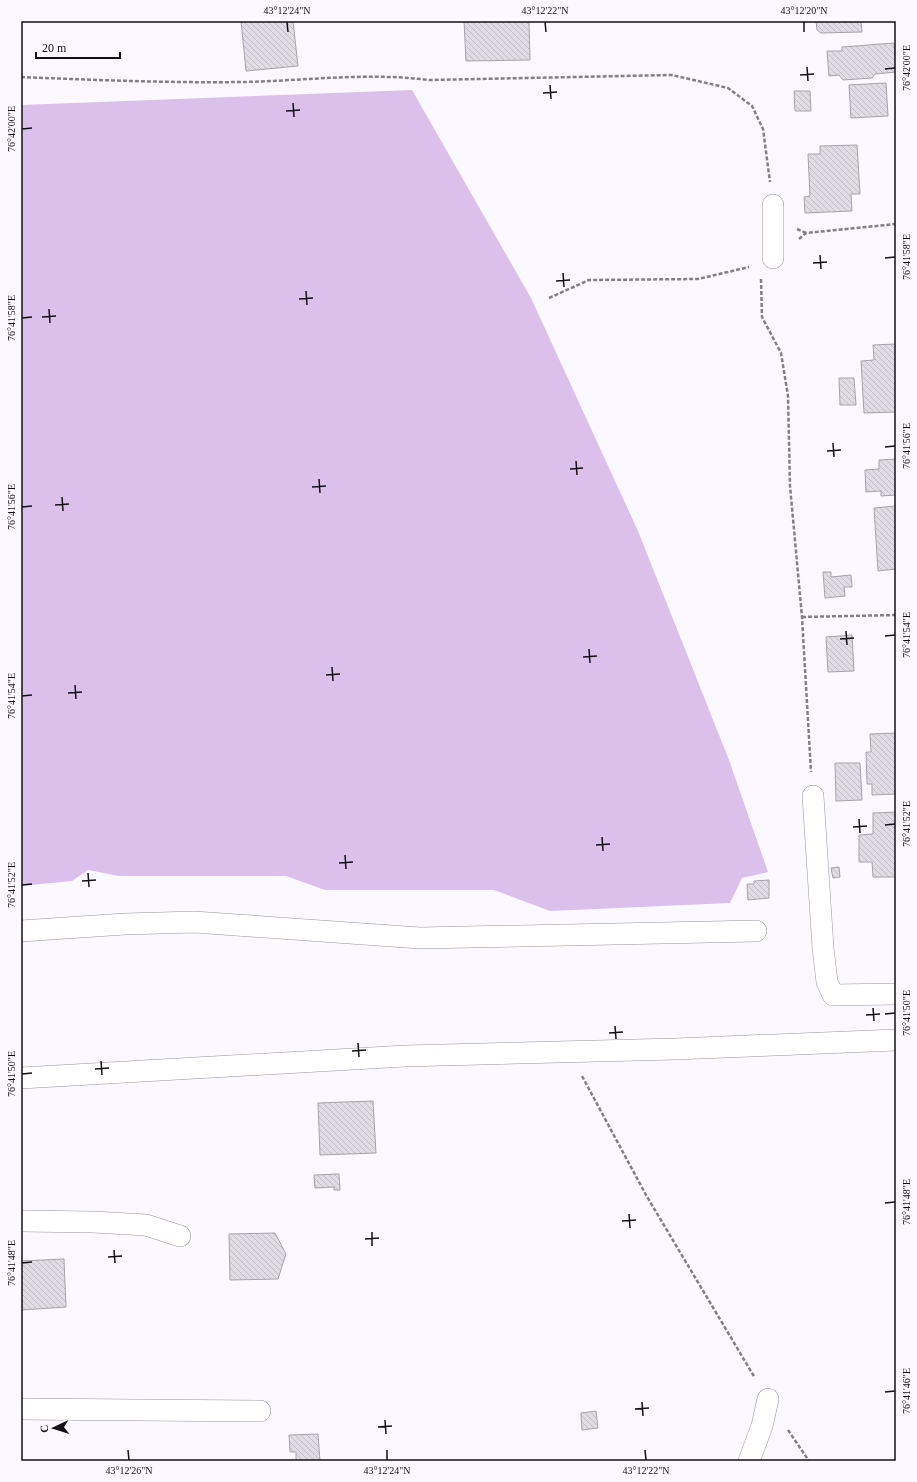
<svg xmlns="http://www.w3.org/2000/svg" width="917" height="1482" font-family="Georgia,serif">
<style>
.green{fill:#dbc0ec}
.building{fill:url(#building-back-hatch);stroke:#a7a1ab}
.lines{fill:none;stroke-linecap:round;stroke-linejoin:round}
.minor-casing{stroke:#99939d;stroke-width:22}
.path{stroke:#827f85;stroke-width:2.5;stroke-dasharray:4 2;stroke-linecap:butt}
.minor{stroke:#fff;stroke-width:21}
.ticks{fill:none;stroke:#131115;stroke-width:1.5}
.neatline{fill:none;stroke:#131115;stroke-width:1.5}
.ticks-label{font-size:10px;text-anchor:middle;fill:#131115}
</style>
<defs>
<pattern id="building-back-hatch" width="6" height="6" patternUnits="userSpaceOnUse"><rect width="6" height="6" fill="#e1dbe5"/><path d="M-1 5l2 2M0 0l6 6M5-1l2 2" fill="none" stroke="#c0bbc4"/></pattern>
</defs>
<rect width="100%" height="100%" fill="#fcf8ff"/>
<polygon class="green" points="412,90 531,298 638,531 729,760 768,872 742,878 730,903 550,911 494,890 325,890 286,876 119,876 88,870 72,881 21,886 21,105"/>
<g class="building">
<polygon points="241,21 293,21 298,66 246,71"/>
<polygon points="464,21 529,21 530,60 466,61"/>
<polygon points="816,21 861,21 862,32 821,33 817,30"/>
<polygon points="894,43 896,72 875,74 872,78 843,80 839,75 829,76 827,51 842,51 842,47"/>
<polygon points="886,83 888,116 851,118 849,85"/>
<polygon points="794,91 810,91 811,111 795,111"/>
<polygon points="857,145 860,194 851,194 852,211 805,213 804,197 810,196 808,154 820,154 820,146"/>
<polygon points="896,344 896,412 864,413 861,361 874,360 873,345"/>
<polygon points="839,378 854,378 856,405 840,405"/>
<polygon points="896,459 896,495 881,496 881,491 866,492 865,470 879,469 879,460"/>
<polygon points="896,506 896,569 878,571 874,508"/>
<polygon points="823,572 831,572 831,577 851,575 852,587 844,587 845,596 825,598"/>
<polygon points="852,635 854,671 828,672 826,637"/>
<polygon points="896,733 896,794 872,795 872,784 867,784 866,752 871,752 870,734"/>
<polygon points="835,763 860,763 862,800 836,801"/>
<polygon points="896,812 896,877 873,877 872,862 859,862 859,835 873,834 873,813"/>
<polygon points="839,867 840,877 833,878 831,868"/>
<polygon points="769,880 769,898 748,900 747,884 754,884 754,881"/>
<polygon points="373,1101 376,1153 320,1155 318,1103"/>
<polygon points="339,1174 340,1190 334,1190 334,1187 315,1188 314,1175"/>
<polygon points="275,1233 286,1254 278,1279 230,1280 229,1234"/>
<polygon points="64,1259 66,1307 21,1310 21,1261"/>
<polygon points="596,1411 598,1428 582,1430 581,1413"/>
<polygon points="318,1434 320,1461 296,1461 296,1452 290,1452 289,1435"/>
</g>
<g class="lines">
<g class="minor-casing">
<g id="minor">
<polyline points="773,205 773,258"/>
<polyline points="813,796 823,948 827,982 833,995 896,994"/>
<polyline points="21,931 125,924 194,922 420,938 756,931"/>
<polyline points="21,1078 405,1056 675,1049 896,1040"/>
<polyline points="21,1221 93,1222 146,1225 180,1236"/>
<polyline points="21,1409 260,1411"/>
<polyline points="749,1461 762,1426 768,1399"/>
</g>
</g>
<g class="path">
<path d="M21 77C95 80 168 83 242 82 304 81 366 72 429 80L672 75 728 88 752 106 763 129 770 182"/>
<polyline points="797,229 806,233"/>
<polyline points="799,239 806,233 896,224"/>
<polyline points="761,279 762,317 781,353 788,396 790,486 802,617 811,772"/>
<polyline points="549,298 589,280 698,279 749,267"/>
<polyline points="802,617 896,615"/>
<polyline points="582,1076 646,1195 755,1378"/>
<polyline points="788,1430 809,1461"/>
</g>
<use href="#minor" class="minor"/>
</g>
<path class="ticks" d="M287 22 288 32M545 22 546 32M804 22V32M807 67 808 81M885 69 895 68M800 75 814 74M550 85 551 99M543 93 557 92M293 103 294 117M286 111 300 110M22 129 32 128M820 255 821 269M885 258 895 257M813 263 827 262M563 273 564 287M556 281 570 280M306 291 307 305M299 299 313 298M49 309 50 323M42 317 56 316M22 318 32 317M833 443 834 457M885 447 895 446M827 451 841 450M576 461 577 475M570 469 583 468M319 479 320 493M312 487 326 486M62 497 63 511M55 505 69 504M22 507 32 506M846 631 847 645M885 636 895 635M840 639 854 638M589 649 590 663M583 657 597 656M332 667 333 681M326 675 340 674M75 685 76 699M68 693 82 692M22 696 32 695M859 819 860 833M885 825 895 824M853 827 867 826M602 837 603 851M596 845 610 844M345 855 346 869M339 863 353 862M88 873 89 887M82 881 96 880M22 885 32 884M873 1008 874 1021M885 1014 895 1013M866 1015 880 1014M615 1026 616 1039M609 1033 623 1032M358 1043 359 1057M352 1051 366 1050M101 1061 102 1075M95 1069 109 1068M22 1074 32 1073M885 1203 895 1202M629 1214 630 1228M622 1221 636 1220M372 1232V1246M365 1239 379 1238M114 1250 115 1263M108 1257 122 1256M22 1263 32 1262M885 1392 895 1391M642 1402 643 1416M635 1409 649 1408M385 1420 386 1434M378 1427 392 1426M128 1450 129 1460M387 1450V1460M645 1450 646 1460"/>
<rect width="917" height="1482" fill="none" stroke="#fcf8ff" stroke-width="44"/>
<g transform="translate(54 1428) rotate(266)" stroke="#fcf8ff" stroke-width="3" paint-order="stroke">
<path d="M0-3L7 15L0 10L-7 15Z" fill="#131115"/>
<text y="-6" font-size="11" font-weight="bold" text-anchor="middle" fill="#131115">С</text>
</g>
<path d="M36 52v6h84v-6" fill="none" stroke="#131115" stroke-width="2"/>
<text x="42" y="52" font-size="12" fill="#131115" stroke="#fcf8ff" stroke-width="3" paint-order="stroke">20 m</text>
<rect x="22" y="22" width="873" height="1438" class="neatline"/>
<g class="ticks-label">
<text x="287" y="14">43°12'24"N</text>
<text x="545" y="14">43°12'22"N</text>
<text x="804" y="14">43°12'20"N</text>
<text transform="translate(906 68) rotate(-90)" y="4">76°42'00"E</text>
<text transform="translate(11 129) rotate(-90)" y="4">76°42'00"E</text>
<text transform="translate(906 257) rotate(-90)" y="4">76°41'58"E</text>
<text transform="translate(11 318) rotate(-90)" y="4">76°41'58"E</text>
<text transform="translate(906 446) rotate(-90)" y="4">76°41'56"E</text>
<text transform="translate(11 507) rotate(-90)" y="4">76°41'56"E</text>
<text transform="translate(906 635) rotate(-90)" y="4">76°41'54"E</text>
<text transform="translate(11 696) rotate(-90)" y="4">76°41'54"E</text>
<text transform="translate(906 824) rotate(-90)" y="4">76°41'52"E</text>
<text transform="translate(11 885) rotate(-90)" y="4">76°41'52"E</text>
<text transform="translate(906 1013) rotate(-90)" y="4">76°41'50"E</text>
<text transform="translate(11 1074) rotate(-90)" y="4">76°41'50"E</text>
<text transform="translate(906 1202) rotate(-90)" y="4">76°41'48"E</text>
<text transform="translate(11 1263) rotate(-90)" y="4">76°41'48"E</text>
<text transform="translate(906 1391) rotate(-90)" y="4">76°41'46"E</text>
<text x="129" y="1474">43°12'26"N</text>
<text x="387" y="1474">43°12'24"N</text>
<text x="646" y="1474">43°12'22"N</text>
</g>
</svg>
